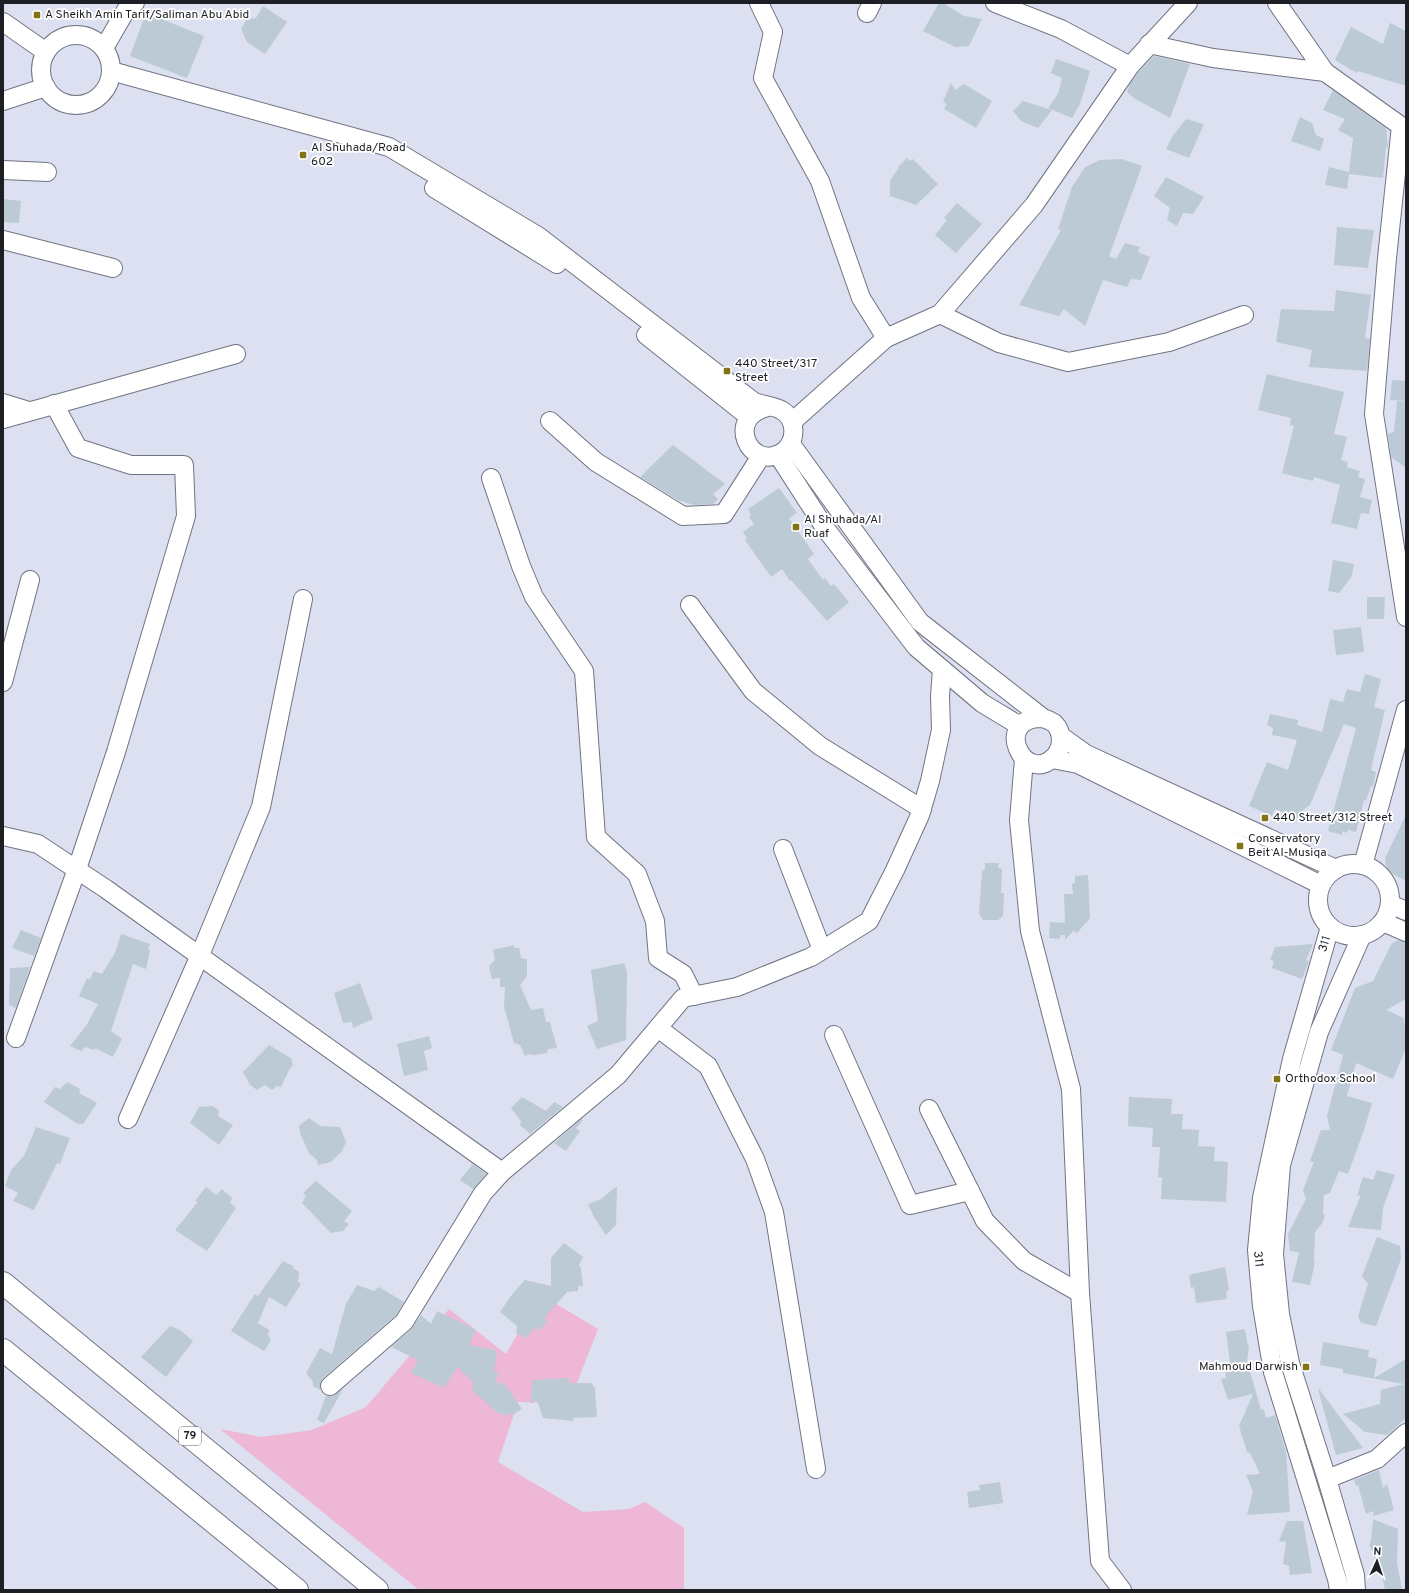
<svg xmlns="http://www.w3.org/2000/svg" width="1409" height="1593" font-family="Overpass,sans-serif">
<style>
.green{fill:#eeb7d6}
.building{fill:#bccad5}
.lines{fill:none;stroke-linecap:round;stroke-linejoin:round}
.minor-casing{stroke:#707482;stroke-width:20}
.highway-casing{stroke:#707482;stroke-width:24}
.minor{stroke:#fff;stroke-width:18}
.highway{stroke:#fff;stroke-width:22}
.poi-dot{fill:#827416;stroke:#fff;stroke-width:1.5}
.labels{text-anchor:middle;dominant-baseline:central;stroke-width:3.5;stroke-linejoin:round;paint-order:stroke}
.shield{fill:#fff;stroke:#626266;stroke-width:1}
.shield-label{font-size:11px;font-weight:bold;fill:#1e1f25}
.poi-label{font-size:12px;fill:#1e1f25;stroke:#fff;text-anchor:start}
.street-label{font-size:12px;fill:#1e1f25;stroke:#fff}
</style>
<rect width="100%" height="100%" fill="#dce0f0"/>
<polygon class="green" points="540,1294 598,1329 569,1403 518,1402 498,1462 583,1512 629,1509 645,1502 684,1528 684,1590 419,1590 220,1429 261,1437 312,1430 366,1407 449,1309 506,1354"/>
<g class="building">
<polygon points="939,3 943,3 964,16 982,19 969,46 955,47 923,31"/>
<polygon points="263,6 287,22 265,54 247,42 241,29 247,19 256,18"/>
<polygon points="146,13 204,36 187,78 130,56"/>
<polygon points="1390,23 1406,31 1406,86 1358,71 1357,73 1335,60 1351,27 1383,44"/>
<polygon points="1154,56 1190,64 1170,118 1134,98 1127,92 1130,84 1138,73"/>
<polygon points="1056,59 1090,71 1080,104 1072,118 1048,108 1058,94 1062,78 1051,73"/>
<polygon points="951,83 955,90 964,84 992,101 976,128 944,109 947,104 943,102"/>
<polygon points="1333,90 1386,128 1388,147 1386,147 1383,178 1349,174 1347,189 1325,185 1329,167 1349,172 1353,138 1338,130 1345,119 1323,110"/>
<polygon points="1023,101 1052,110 1038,128 1021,121 1013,111"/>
<polygon points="1300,117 1312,123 1316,135 1324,139 1320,151 1291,141"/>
<polygon points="1186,119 1204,124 1189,158 1166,149 1172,137"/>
<polygon points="907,158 910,161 913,159 938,184 916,205 890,196 890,180 899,168 898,167"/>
<polygon points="1122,159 1142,166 1109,256 1116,259 1125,243 1140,247 1138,252 1150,257 1141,280 1131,279 1127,287 1103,280 1085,326 1064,309 1059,316 1019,305 1061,230 1058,229 1072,187 1085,167 1100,160"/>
<polygon points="1166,177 1204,197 1193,214 1183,213 1177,226 1167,220 1170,208 1154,196"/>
<polygon points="3,199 21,201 19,223 3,222"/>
<polygon points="957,203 982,224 956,253 935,235 947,220 944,218"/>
<polygon points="1337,227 1374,230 1368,268 1334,265"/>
<polygon points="1336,290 1371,295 1365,338 1370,339 1367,371 1309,367 1312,350 1276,342 1281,309 1334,311"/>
<polygon points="1267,374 1344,392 1334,434 1347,437 1341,460 1348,462 1347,467 1360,471 1358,477 1365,479 1360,497 1372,500 1369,514 1361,513 1357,529 1331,523 1340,485 1314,477 1313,481 1282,473 1294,426 1290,425 1291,418 1258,410"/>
<polygon points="1392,380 1406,381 1406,401 1390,400"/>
<polygon points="1397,401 1406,402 1406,468 1391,457 1388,434 1394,432"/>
<polygon points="673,445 725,484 713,494 718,499 713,504 694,505 678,500 640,477"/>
<polygon points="779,488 797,513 789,518 814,554 808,559 823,580 825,578 831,586 834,584 849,602 827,621 791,580 790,581 782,569 771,577 745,540 747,538 743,532 754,524 749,517 751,515 748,509"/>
<polygon points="1333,560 1354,564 1352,576 1339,593 1328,591"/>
<polygon points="1367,597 1385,597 1384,619 1367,619"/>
<polygon points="1361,627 1364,652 1336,655 1333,630"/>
<polygon points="1365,674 1381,679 1374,707 1385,710 1371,770 1376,772 1373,787 1371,786 1366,801 1364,800 1356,832 1348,830 1347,833 1342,831 1342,835 1328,831 1356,728 1344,724 1310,805 1303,810 1299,819 1275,809 1272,816 1249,806 1267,762 1288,770 1297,740 1272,735 1273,728 1267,725 1270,714 1298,720 1297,725 1322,732 1330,699 1343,702 1347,689 1360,692"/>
<polygon points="1406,815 1406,881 1387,871 1385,858"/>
<polygon points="985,863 999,863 998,868 1002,869 1001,893 1004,893 1003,916 998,920 983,920 979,914 982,871 985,869"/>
<polygon points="1088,875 1090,918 1077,933 1073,931 1065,940 1065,935 1061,935 1059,939 1049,938 1050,922 1065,923 1064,894 1073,894 1072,884 1075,883 1075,876"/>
<polygon points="21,930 41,938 34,956 12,948"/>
<polygon points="121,934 150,944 148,949 150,950 146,969 133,964 111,1031 122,1039 113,1057 95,1048 94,1050 85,1047 81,1051 70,1046 86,1026 98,1004 79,996 87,978 90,979 94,971 102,974 115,953"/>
<polygon points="1399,940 1406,942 1406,999 1386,1010 1404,1018 1405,1028 1406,1028 1406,1048 1393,1079 1356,1063 1347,1096 1372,1103 1364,1130 1348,1174 1339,1171 1330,1193 1324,1195 1323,1214 1325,1215 1323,1222 1315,1232 1314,1261 1315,1262 1310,1285 1292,1282 1299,1252 1290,1251 1288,1234 1306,1199 1303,1190 1314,1162 1310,1161 1321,1130 1330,1130 1327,1116 1343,1055 1331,1050 1355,988 1373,981 1392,943"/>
<polygon points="1313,944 1306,960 1309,961 1302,979 1272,968 1274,961 1270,960 1275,947"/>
<polygon points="514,945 514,948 519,948 521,958 527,959 527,976 520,985 531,1010 543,1008 546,1022 550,1022 557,1048 548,1049 547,1053 534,1055 530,1054 525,1056 520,1045 514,1043 504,1007 505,987 500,987 500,978 492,979 489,966 495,960 493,950"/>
<polygon points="624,963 627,973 626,1040 597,1049 587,1026 598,1021 591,970"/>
<polygon points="30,967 16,1008 9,1005 10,968"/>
<polygon points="360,983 373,1019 353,1028 352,1022 343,1023 334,993"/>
<polygon points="429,1036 432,1048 424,1051 428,1070 404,1076 397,1044"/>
<polygon points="269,1045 291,1058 293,1065 290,1068 281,1087 277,1086 272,1090 265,1085 257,1090 250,1085 243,1072"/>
<polygon points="67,1082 80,1089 79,1093 97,1103 83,1124 78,1124 44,1102 55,1087 60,1089"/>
<polygon points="522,1097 546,1111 554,1102 563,1107 530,1134 520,1125 521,1121 511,1108"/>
<polygon points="1129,1097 1172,1099 1171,1114 1183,1114 1182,1129 1199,1130 1198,1146 1215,1147 1214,1161 1228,1162 1226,1202 1161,1199 1162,1177 1158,1177 1160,1147 1152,1147 1153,1128 1128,1126"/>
<polygon points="213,1106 219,1111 218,1116 233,1125 219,1145 190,1123 199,1107"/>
<polygon points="309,1118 320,1126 340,1127 346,1142 342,1151 331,1162 318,1165 317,1160 309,1153 300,1133 299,1126"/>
<polygon points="581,1119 583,1120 576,1128 580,1131 566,1151 554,1143"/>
<polygon points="36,1127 70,1138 60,1164 57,1163 34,1210 13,1201 18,1193 5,1186 11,1170 24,1156"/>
<polygon points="473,1164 486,1174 473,1189 460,1180"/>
<polygon points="1377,1170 1395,1175 1383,1208 1381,1230 1348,1227 1361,1195 1357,1196 1363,1177 1373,1180"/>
<polygon points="316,1181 352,1211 344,1221 349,1224 343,1231 331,1233 302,1203 306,1196 303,1193"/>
<polygon points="617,1186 616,1225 606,1235 594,1217 588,1204 601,1199"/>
<polygon points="206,1187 216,1195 222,1189 232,1198 230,1203 236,1208 207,1251 175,1230 198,1202 195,1201"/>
<polygon points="1377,1237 1400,1246 1401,1259 1376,1326 1361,1323 1358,1316 1368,1284 1362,1276"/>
<polygon points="564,1243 583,1257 579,1265 581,1268 583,1286 578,1286 578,1291 567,1292 544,1318 548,1322 539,1330 535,1328 526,1338 516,1333 517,1326 500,1312 513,1293 525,1280 551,1286 551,1258"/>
<polygon points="283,1261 293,1266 293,1268 299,1272 298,1282 301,1284 286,1307 269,1297 258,1323 269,1330 268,1335 271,1340 264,1351 231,1331 255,1294 258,1296"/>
<polygon points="1225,1267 1229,1290 1226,1291 1227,1299 1196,1303 1194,1287 1191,1288 1189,1275"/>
<polygon points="357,1285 374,1291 379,1287 404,1302 396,1315 323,1378 320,1383 320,1390 313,1386 313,1382 306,1373 320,1348 332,1354 346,1304"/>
<polygon points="437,1311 476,1330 469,1345 495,1350 497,1355 494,1371 498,1371 496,1383 504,1383 522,1409 512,1415 509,1413 506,1416 495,1411 473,1391 472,1381 457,1367 444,1388 411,1373 418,1360 391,1347 411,1330 421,1315 431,1324"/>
<polygon points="170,1326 180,1330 193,1341 166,1377 141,1357"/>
<polygon points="1245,1329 1247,1342 1249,1346 1247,1361 1261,1410 1264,1409 1266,1418 1275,1415 1286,1452 1290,1512 1247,1515 1253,1491 1246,1475 1260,1474 1250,1453 1247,1452 1239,1426 1253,1394 1228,1400 1221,1379 1226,1378 1225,1363 1230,1363 1226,1332"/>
<polygon points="1323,1342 1369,1350 1368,1357 1377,1359 1374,1378 1406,1359 1406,1418 1387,1435 1365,1432 1343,1414 1380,1404 1381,1390 1404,1384 1343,1373 1343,1369 1320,1365"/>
<polygon points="569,1378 569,1383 591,1383 595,1388 597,1417 573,1418 573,1421 543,1418 537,1400 531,1404 532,1380"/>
<polygon points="343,1389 324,1423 317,1420 326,1396 332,1396"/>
<polygon points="1318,1389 1319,1389 1363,1448 1336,1455"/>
<polygon points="1379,1470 1383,1488 1387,1484 1394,1510 1373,1516 1374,1511 1366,1514 1358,1485 1356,1486 1354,1480"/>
<polygon points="1000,1482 1003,1503 969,1508 967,1492 980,1490 979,1485"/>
<polygon points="1373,1519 1398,1529 1397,1563 1402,1590 1385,1590 1379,1560 1375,1561 1373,1552 1369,1545 1371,1541"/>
<polygon points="1287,1521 1303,1521 1312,1573 1290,1575 1289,1566 1283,1564 1286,1542 1279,1541"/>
</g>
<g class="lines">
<g class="minor-casing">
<g id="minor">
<polyline points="759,3 773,32 763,78 820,181 861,298 886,338"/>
<polyline points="995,3 1061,29 1130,66"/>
<polyline points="1277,3 1325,72"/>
<polyline points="867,13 872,3"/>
<polyline points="3,22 46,52"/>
<circle cx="76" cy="70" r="35"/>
<polyline points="1149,44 1213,58 1325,72 1401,126 1387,258 1374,414 1406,617"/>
<polyline points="104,48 126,10 135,3"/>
<path d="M111 71 389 147 538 236 754 402C762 405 774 406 781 410 798 419 797 444 781 453 750 471 724 417 768 407"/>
<polyline points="3,101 46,87"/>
<polyline points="3,170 47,172"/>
<polyline points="434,188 557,264"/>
<polyline points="3,240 113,268"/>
<polyline points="940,314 999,343 1068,362 1169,342 1244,315"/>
<polyline points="646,335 749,417"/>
<polyline points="3,403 29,411"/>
<polyline points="3,419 236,354"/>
<polyline points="550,421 596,462 683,516 724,514 761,456"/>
<polyline points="792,422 886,338 940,314 1034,205 1130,66 1188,3"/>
<path d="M791 444 920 622 1043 718C1046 719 1051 721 1054 723 1063 732 1063 747 1055 756 1024 788 991 717 1043 718"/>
<polyline points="778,455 825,528 916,647 982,703 1020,726"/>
<polyline points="491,478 521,566 534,597 584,671 596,837 637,874 655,921 658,958 683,974 694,996"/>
<polyline points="690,605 753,691 820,746 922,809"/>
<polyline points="3,682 30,580"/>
<polyline points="1061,736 1086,754 1336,869"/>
<polyline points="1024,759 1019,820 1030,931 1071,1089 1080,1293 1100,1561 1122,1590"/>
<polyline points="1052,759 1078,764 1321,885"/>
<polyline points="3,836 38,844 106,889 502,1172"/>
<polyline points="783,849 822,950"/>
<circle cx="1354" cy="900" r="36"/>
<polyline points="1363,865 1406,710"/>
<polyline points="1390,904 1406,911"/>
<polyline points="1383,922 1406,932"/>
<path id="s1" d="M1330 927 1292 1059 1262 1198 1257 1250 1262 1306 1273 1372 1337 1579 1339 1590"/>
<polyline points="658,1028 708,1066 755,1159 774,1212 816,1469"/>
<polyline points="834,1035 910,1205 970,1191"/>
<polyline points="16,1038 77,869 116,752 186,516 184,465 131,465 78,448 54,404"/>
<polyline points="929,1109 985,1221 1024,1261 1080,1293"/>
<polyline points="128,1119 200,955 261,807 303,599"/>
<polyline points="330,1386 404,1322 483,1193 502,1172 618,1075 683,998 737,987 811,957 869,921 895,870 920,815 930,781 941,730 940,696 942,669"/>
<polyline points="1327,1479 1377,1459 1406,1433"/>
<polyline points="1356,1590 1355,1575 1327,1479 1290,1363 1280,1314 1274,1254 1281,1165 1319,1032 1362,935"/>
</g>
</g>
<g class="highway-casing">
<g id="highway">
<polyline points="3,1283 377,1590"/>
<polyline points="3,1350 297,1590"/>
</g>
</g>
<use href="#minor" class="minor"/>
<use href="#highway" class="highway"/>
</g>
<g class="poi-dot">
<rect x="33" y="11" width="8" height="8" rx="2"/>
<rect x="299" y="151" width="8" height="8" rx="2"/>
<rect x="723" y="367" width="8" height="8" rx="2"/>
<rect x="792" y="523" width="8" height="8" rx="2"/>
<rect x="1261" y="814" width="8" height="8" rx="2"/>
<rect x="1236" y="842" width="8" height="8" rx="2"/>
<rect x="1273" y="1075" width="8" height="8" rx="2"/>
<rect x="1302" y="1363" width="8" height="8" rx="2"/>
</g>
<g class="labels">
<rect class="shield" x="179" y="1427" width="22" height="18" rx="3"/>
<g class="shield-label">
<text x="190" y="1436">79</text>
</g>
<g class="poi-label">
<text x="45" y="15">A Sheikh Amin Tarif/Saliman Abu Abid</text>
<text x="311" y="148">Al Shuhada/Road<tspan x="311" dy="14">602</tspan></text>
<text x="735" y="364">440 Street/317<tspan x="735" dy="14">Street</tspan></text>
<text x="804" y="520">Al Shuhada/Al<tspan x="804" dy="14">Ruaf</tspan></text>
<text x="1273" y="818">440 Street/312 Street</text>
<text x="1248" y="839">Conservatory<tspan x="1248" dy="14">Beit Al-Musiqa</tspan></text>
<text x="1285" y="1079">Orthodox School</text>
<text x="1298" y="1367" text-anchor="end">Mahmoud Darwish</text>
</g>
<g class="street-label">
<text transform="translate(1325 944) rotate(-74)">311</text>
<text stroke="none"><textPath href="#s1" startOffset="341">311</textPath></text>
</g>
</g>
<rect width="1409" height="1593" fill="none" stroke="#1e1f25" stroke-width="8"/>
<g transform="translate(1377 1561) rotate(3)" stroke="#ffffff" stroke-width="3" paint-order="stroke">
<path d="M0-3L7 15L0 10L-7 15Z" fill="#1e1f25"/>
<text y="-6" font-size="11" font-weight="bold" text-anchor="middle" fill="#1e1f25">N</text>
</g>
</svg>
